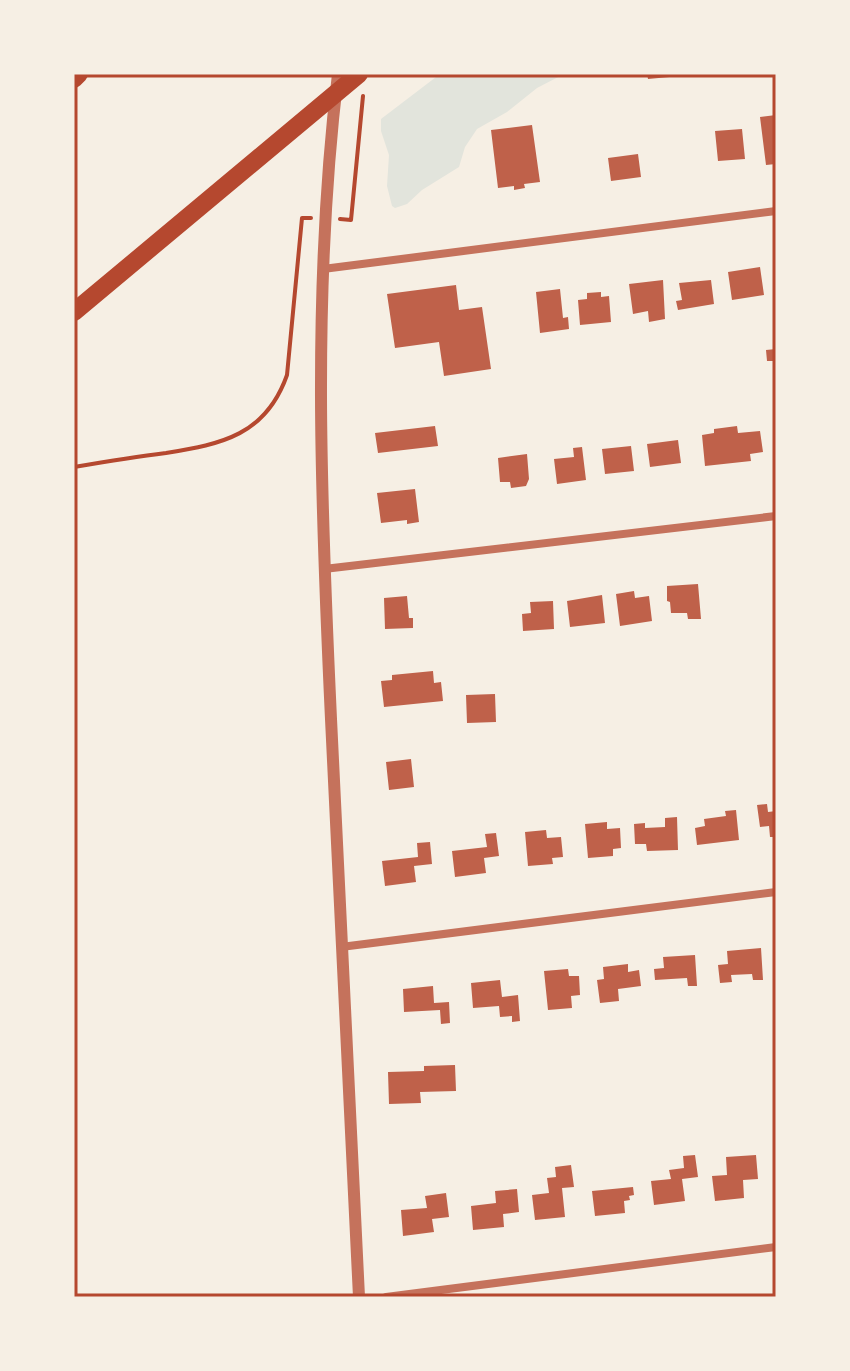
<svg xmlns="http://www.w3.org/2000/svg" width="850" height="1371" font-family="Manrope,sans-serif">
	<rect width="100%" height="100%" fill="#f6efe4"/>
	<path fill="#e2e4dc" d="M440,74H564L537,88L507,112L477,129L465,147L459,167L422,190L407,204L395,208L392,206L387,186L389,155L381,131V119Z"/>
	<path fill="#bf614a" d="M647,74H680V76L648,79Z
		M776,115V164L766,165L760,117Z
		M532,125L540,182L524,184L525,188L514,190V186L498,188L491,130Z
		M742,129L745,159L718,161L715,131Z
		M638,154L641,177L611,181L608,158Z
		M760,267L764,295L732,300L728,272Z
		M663,280L665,319L649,322L648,311L633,314L629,284Z
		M711,280L714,304L678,310L676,301L682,300L679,283Z
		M456,285L459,310L482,307L491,369L444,376L439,342L395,348L387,294Z
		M560,289L563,318L568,317L569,329L540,333L536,292Z
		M601,292V297L609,296L611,322L580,325L578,300L587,299V293Z
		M776,349V370H774L773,361H767L766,350Z
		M435,426L438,446L378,453L375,433Z
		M737,426L738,433L760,431L763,452L750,454L751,461L705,466L702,435L714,433V429Z
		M678,440L681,463L650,467L647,444Z
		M631,446L634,471L605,474L602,449Z
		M582,447L586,480L557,484L554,459L574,457L573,448Z
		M527,454L529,479L526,486L511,488L510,482H500L498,458Z
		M415,489L419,522L407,524V520L381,523L377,493Z
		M698,584L701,619H688L687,613H671L670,602L667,601V586Z
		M634,591L635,598L649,596L652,621L620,626L616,594Z
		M602,595L605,623L570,627L567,601Z
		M407,596L409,618H413V628L385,629L384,598Z
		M553,601L554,629L523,631L522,614L531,613L530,602Z
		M433,671L434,683L441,682L443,701L384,707L381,681L392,680V675Z
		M495,694L496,722L467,723L466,695Z
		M411,759L414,787L389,790L386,762Z
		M767,804L768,812L776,811V837H770L769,826L760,827L757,805Z
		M736,810L739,840L697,845L695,828L705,826L704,819L726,816L725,811Z
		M677,817L678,850L647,851L646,844H635L634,824L645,823V828L665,827V818Z
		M607,822V829L620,828L621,848L613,849V856L588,858L585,824Z
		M546,830L547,838L561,837L563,857L552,858L553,864L528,866L525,832Z
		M496,833L499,856L484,858L486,873L455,877L452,851L487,847L485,834Z
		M430,842L432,864L414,866L416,882L385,886L382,861L418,857L417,843Z
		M761,948L763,980H753L752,974L731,975L732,982L720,983L718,965L728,964L727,951Z
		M695,955L697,986H688L687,978L655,980L654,969L664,968L663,957Z
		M628,964V972L639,970L641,986L618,989L619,1001L600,1003L597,980L604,979L603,967Z
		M568,969L569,976H579L580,995L571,996L572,1008L548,1010L544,971Z
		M500,980L502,997L518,995L520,1021L512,1022V1016L500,1017L499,1006L473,1008L471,983Z
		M433,986L434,1003L449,1002L450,1023L441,1024L440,1010L404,1012L403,989Z
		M455,1065L456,1091L420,1092L421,1103L389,1104L388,1072L424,1071V1066Z
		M695,1155L698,1177L682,1179L685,1201L654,1205L651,1181L671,1179L669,1170L684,1168L683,1156Z
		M756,1155L758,1179L743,1180L744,1198L715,1201L712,1176L727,1175L726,1157Z
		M571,1165L574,1187L562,1188L565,1217L535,1220L532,1195L549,1193L547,1178L556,1177L555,1167Z
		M633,1187L634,1195L629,1196L630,1200L624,1201L625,1213L595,1216L592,1191Z
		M517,1189L519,1212L503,1214L504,1227L473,1230L471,1206L496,1203L495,1191Z
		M446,1193L449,1217L432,1219L434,1232L403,1236L401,1210L427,1208L425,1196Z"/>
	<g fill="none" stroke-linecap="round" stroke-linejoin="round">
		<path stroke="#b5482f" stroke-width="4" d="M340,219L351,220L363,96
			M74,467C104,462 135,457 166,453C222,444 266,435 287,375L302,218H311"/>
		<path stroke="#c5725c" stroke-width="8" d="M323,269L776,211
			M324,569L776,516
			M341,947L776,892
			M386,1297L776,1247"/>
		<path stroke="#c5725c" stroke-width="12" d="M338,74C312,288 321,504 331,719C340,912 350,1104 359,1297"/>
		<path stroke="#b5482f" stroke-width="18" d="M74,79L79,74
			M74,312L359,74"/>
	</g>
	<rect width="850" height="1371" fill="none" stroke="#f6efe4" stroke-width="152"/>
	<rect x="76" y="76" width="698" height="1219" fill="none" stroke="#b5482f" stroke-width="3"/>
</svg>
